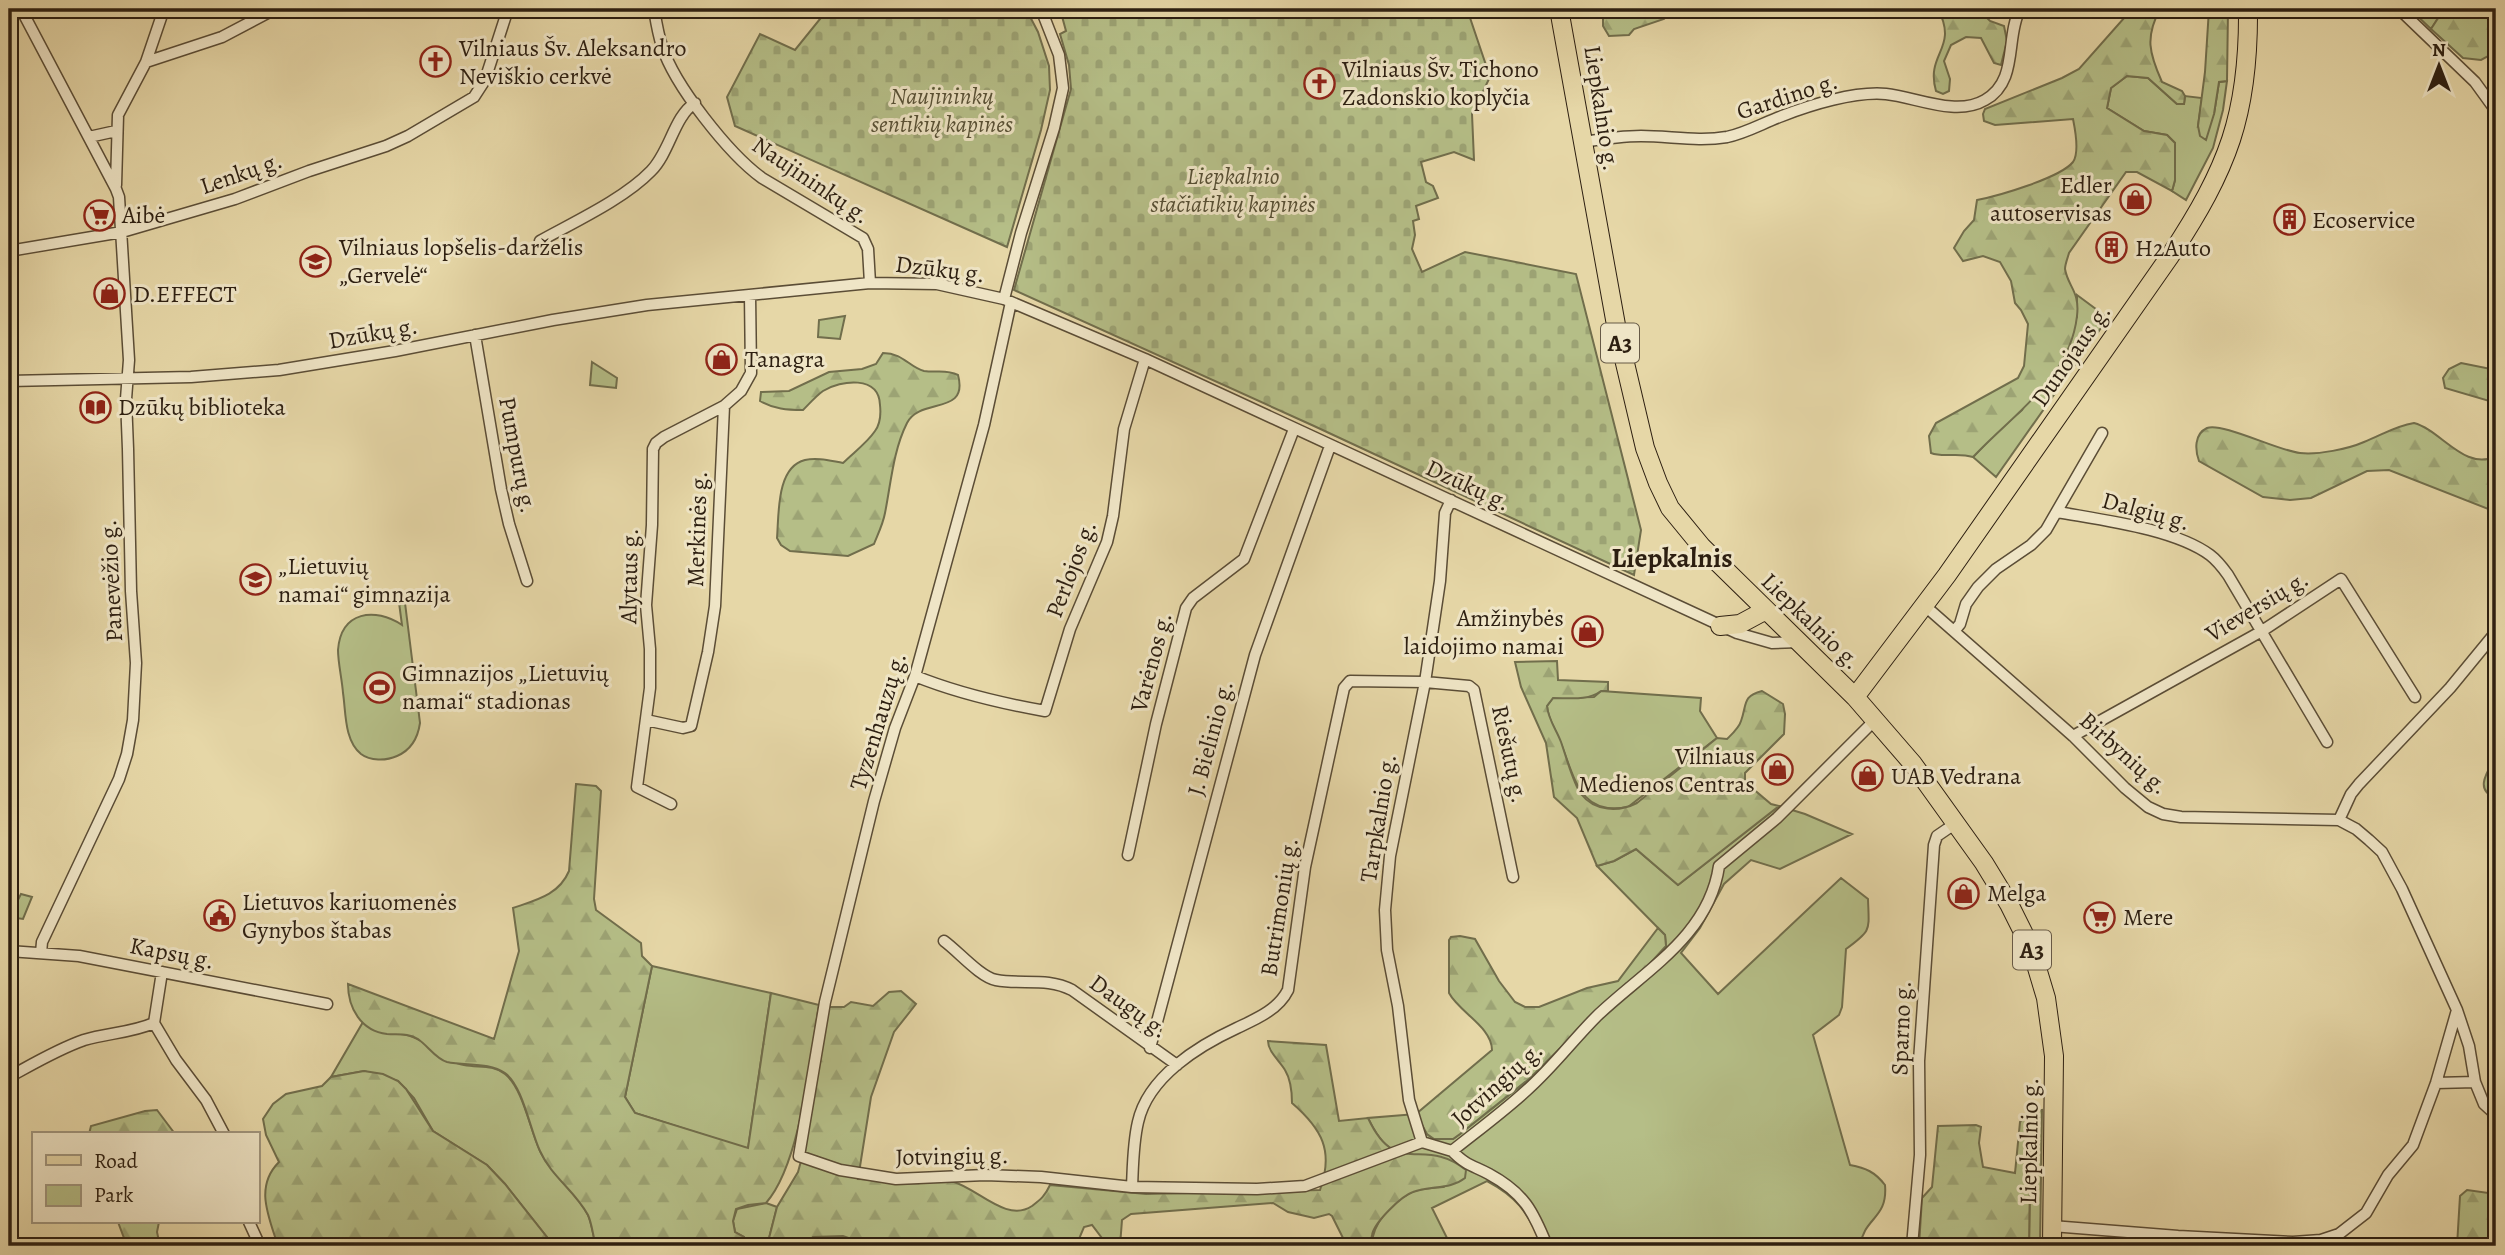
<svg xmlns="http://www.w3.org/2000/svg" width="2505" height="1255" font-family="Alegreya,serif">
	<defs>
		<pattern id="forest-firs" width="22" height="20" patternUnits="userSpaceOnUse" patternTransform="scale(1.75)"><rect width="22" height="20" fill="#b5be87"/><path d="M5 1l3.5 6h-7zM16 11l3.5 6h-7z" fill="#9ca374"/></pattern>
		<pattern id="cemetery-stones" width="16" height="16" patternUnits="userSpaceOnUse" patternTransform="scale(1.75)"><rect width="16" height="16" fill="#b5be87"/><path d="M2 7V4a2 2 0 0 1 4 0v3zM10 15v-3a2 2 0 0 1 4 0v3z" fill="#9ca374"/></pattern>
	</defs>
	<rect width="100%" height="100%" fill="#e6d7a7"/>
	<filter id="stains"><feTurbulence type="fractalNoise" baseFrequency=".00286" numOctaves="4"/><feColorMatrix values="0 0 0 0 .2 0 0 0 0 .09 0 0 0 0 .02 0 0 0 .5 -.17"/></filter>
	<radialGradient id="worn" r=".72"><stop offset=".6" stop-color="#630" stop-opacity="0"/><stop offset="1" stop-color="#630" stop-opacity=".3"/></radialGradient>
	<path fill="#b5be87" stroke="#716e4c" stroke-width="2" d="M2410,9H2444L2431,29Z
		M2127,76L2148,78L2177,104H2184L2185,96L2202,98L2198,126L2214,114L2219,82L2227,81L2223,110L2213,148L2186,200L2172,191L2175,180V143L2167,135L2144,131L2107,108L2111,88Z
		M2077,295L2108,318L1996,477L1973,457L1998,431L2022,410L2077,317Z
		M845,316L840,339L818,337L819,320Z
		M592,362L617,378L616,388L590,385Z
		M398,595H404L420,723C418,737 411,750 397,756C386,761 370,761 361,754C344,740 346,712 343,693C342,679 338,663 338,650C341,611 375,607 402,625Z
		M1601,691L1701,698L1700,711L1717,738L1628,807C1579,816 1575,778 1560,741C1555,729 1548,719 1547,706L1553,698L1594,697Z
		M1779,806L1805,814L1852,834L1780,869L1751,860L1724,884L1700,928L1681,953L1718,994L1841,878L1868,899C1869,931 1872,930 1846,949L1842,1007L1839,1015L1813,1035L1850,1165C1866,1168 1875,1172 1885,1185C1888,1219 1864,1217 1860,1246H1528L1540,1240C1526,1211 1517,1197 1487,1181L1432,1208L1451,1246H1372C1371,1225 1391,1203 1410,1193C1419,1188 1433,1188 1443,1187L1413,1155C1388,1154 1378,1139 1368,1118L1416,1114L1427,1134L1434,1139H1453L1460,1134L1529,1079L1604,1005L1633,982L1666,946L1665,935L1597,866L1614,861L1636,849L1678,885Z
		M21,894L32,897L23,919L9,917Z
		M652,966L771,993L748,1149L635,1113L625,1097Z
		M363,1022C383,1037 392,1030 413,1037C429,1043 446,1062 464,1065C479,1068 492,1064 505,1074C523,1088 530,1130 540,1151C552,1176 576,1191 588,1215C592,1224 593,1236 596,1246H554L505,1184L487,1165L433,1131L414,1098L398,1081L364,1071L331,1077Z
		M2042,1110L2040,1246H2029L2031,1112Z
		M766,1203L777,1207L767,1246H750L744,1237L735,1232L733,1221L737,1209Z"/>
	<path fill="url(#forest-firs)" stroke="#716e4c" stroke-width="2" d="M1611,9H1674L1664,19L1634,29L1629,35L1609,36L1603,26V14Z
		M1938,9H1978L1990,21L2004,26L2007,41L2001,65L1994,63L1981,38L1966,37L1951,45L1944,61L1950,79L1949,91L1943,94L1936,91C1925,53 1959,49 1938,9Z
		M2132,9H2160C2145,37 2149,53 2162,82L2182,91L2185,96L2184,104H2177L2148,78L2127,76L2111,88L2107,108L2144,131L2167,135L2175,143V180L2172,191L2137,172H2126L2069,253C2068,257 2065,264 2065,269C2068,287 2080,291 2077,316C2070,379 2013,414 1973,457C1957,452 1944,458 1931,453L1929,436L1936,423L2018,378L2024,366L2028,324L2021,310L2015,303L2011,281L2000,262L1983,256L1963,261L1954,248L1964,231L1974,220L1977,200C1998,196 2060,178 2073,162C2080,152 2075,129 2073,119L1995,125L1984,121L1983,114L1985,109L2062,78L2079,69Z
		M2209,9H2228L2227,81L2219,82L2214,114L2206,140L2200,136L2198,126L2205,72Z
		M2444,9H2496V52L2481,60L2463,58L2431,29Z
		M883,353C903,353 909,367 924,371C937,373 946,369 958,375C969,416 920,397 907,423C893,451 891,483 885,513C883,524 878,534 874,544L848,556L790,551L781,545L777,538C779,515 776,467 805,460C818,457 831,461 843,463C853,453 867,443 875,431C880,424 881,414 880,405C879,375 841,380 823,391C816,396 809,404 803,410C787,410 774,409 760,401L761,392L789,391L829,372L862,369L876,364Z
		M2461,363L2496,370V403L2445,388L2443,378L2449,369Z
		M2414,423C2441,430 2465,472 2496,456V512L2389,470L2367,471L2311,498L2290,500L2263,497L2199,461C2195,450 2194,434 2207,428C2222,422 2279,451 2300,453C2318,455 2348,449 2364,442C2382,435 2395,426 2414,423Z
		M1557,661L1558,680L1608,682V691H1601C1588,701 1570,698 1553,698L1547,706C1548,719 1556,729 1561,742C1566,756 1573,783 1581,794C1595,812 1619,812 1637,803L1717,738L1727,739C1732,734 1739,728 1741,721C1747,705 1742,696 1762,691L1783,704L1785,714L1784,734L1745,773V782L1771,804L1779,806L1678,885L1636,849L1614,861L1597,866L1577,818L1554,797L1546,743L1521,687L1515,662Z
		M2496,756V798C2473,790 2488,771 2496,756Z
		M576,784L596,786L601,791L594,899L596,910L641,943L642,956L652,966L625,1097L635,1113L748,1148L771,993L819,1005C810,1059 801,1163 766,1203L748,1205L736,1209L733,1221L735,1232L744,1237L750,1246H596C593,1236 592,1224 588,1215C575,1191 551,1176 540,1151C530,1130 523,1086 505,1073C489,1062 466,1066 447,1062C436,1059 428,1046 418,1039C408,1033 398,1035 387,1034C361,1031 348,1008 348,984L494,1039L519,951L513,908C536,900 559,895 569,871Z
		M1658,928L1665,935L1666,946L1633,982L1604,1005L1529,1079L1460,1134L1453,1139H1434L1427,1134L1416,1114L1492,1050C1492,1027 1459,1012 1449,993V940L1451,937L1460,936L1475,939L1499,981L1515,1002L1525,1007H1539L1587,988L1618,981Z
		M901,991L916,1004L894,1032L871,1097L858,1179L954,1182C978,1189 1007,1223 1032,1206C1041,1199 1045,1196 1050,1185L1146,1194L1320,1190C1334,1151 1322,1129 1292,1103C1292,1092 1291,1080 1285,1070C1280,1061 1268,1052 1268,1041L1326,1045L1339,1121L1368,1118C1397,1180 1423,1135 1466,1170L1465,1178C1450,1190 1430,1185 1413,1192C1401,1196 1374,1223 1372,1235C1371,1239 1372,1243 1372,1246H1347L1332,1216L1329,1214L1314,1218L1288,1212L1273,1203L1131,1214L1122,1220L1120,1246H1108L1092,1225L1084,1227L1076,1246H871L843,1236L813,1237L808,1246H767L777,1207L798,1172L804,1150L828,1007H844L851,1002L873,1006L889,992Z
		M364,1071L383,1074L398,1081L406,1089L433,1131L487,1165L505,1184L554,1246H278C269,1217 254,1187 279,1162L266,1135L263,1119L273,1104L286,1094L322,1086L331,1077Z
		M157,1110L175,1134H89L91,1126L145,1111Z
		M2031,1112L2029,1246H1919L1922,1198L1932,1187L1938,1126L1976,1125L1981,1127L1979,1143L1983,1167L2015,1173L2020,1122Z
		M2467,1190L2496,1194V1246H2457L2460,1196Z
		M118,1222H159L157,1232L160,1246H127Z"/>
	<path fill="url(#cemetery-stones)" stroke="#716e4c" stroke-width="2" d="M828,9H1026L1038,32L1049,66L1050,90L1041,130L1007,247L735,126L727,97L760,34L795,50Z
		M1060,9H1425L1432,18L1467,9L1490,77L1472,114L1474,160L1454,152L1421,162L1426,182L1433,186L1438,198L1416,206L1419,219L1413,221L1415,235L1412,249L1422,272L1465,252L1576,274L1641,530L1634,575L1314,426L1014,290L1071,89L1069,65L1060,34L1066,31Z"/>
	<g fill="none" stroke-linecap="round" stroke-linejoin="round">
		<defs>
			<path id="street" d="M21,9L116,189L119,197L129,360L126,399L128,449L131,591L136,663L133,720L127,754L119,779L42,942L41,953
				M654,9C656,21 658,34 662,46C674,85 729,154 762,178L863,238L868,249L870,283
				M2399,9L2475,82L2496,111
				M146,62L222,37L275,9
				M89,137L116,131
				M1583,142C1602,139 1622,136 1641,136C1670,136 1698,142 1727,137C1746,133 1763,123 1782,116C1810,105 1855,91 1886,94C1916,97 1956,117 1985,100C2019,81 2005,38 2020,9
				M116,185L118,115L146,62L164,9
				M540,241C574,222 624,199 651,171C670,152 674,116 695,103
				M9,251L122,232L235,199L309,171L386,146L408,136L474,97L485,80L508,9
				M1004,299L1021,233L1054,128L1063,88L1059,55L1041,9
				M1011,302L984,425L915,676L895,728L874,801L825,1002L799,1156L840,1170L896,1179L985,1175L1041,1177L1132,1187L1257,1189L1305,1186L1422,1142L1452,1151C1477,1131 1503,1112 1527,1090C1552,1068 1573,1040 1597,1016C1644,971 1709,936 1719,866L1777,818L1876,719
				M475,335L501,489L509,524L527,581
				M9,381L191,377L279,370L395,351L553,320L647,305L870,283L937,284L1004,299L1145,359L1737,633L1772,643L1799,642
				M2058,512C2102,520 2175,529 2210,555C2218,561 2223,568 2228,575L2327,742
				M1924,605L2073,736L2125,788L2148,807L2163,814L2181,817L2339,820L2356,829L2369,840L2382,852L2402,889L2457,1010L2469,1046L2475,1082L2484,1104L2496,1115
				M1955,630L1960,624L1966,604L1978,587L1996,569L2031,545L2046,530L2102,433
				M915,676C957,693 1000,703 1045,711L1070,629L1107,542L1113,516L1124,429L1145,359
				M646,720L683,728L691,726L708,652L715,606L724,406L741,391L751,373L750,295
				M2073,736L2262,631L2341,579L2415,697
				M671,804L637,787L650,688V649L646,605L652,525L653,449L656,443L664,437L724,406
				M2339,820L2351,794L2359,784L2450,688L2496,632
				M1128,855L1156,724L1186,608L1193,598L1244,559L1294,429
				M944,941C958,951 980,977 996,980C1022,985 1047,977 1072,990L1177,1065
				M9,951L79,956L327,1004
				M162,972L154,1023L176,1060L206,1100L224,1134
				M1150,1048L1255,655L1330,446
				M9,1077C33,1064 58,1049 84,1040C107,1033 131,1033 154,1023
				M2436,1083L2475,1082
				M1422,1142L1409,1100L1398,1006L1387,950L1385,910L1390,856L1425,682L1440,581L1445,513L1451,500
				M1452,1151C1467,1166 1472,1165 1489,1174C1524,1193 1533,1211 1547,1246
				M1132,1187C1133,1165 1133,1143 1138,1122C1148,1077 1198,1046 1237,1028C1256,1019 1278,1010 1288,990L1305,867L1344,688L1350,681L1425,682L1469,686L1474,690L1513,877
				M249,1222L260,1246
				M2052,1226L2178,1236L2293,1242L2321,1240L2339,1234L2366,1213L2388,1175L2413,1145L2436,1083L2457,1010
				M1912,1246L1920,1155L1919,1061L1934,845L1937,836L1956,823"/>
			<path id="primary" d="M1559,9L1616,325L1645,448L1658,483L1670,508L1702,547L1855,697L1913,764L1984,863L2009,904L2031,948L2046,998L2054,1056L2052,1246
				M1720,626L1740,624L1766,610
				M1855,697L1947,575L2170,256C2228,168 2249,115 2248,9"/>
		</defs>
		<use href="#street" stroke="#5b4d36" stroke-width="13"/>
		<use href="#primary" stroke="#2d1f11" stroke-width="20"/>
		<use href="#street" stroke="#efe5c6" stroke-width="10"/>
		<use href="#primary" stroke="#e6d7a7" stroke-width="18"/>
	</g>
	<defs>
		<symbol id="church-ring" viewBox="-11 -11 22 22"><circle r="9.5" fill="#efe5c6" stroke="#8f2418" stroke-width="1.5"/><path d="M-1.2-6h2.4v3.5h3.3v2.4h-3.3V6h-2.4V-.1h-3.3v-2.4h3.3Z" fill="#8f2418"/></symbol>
		<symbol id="shop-ring" viewBox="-11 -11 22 22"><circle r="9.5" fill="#efe5c6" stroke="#8f2418" stroke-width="1.5"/><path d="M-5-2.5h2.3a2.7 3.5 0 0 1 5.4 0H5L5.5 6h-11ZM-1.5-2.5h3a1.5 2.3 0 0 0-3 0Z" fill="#8f2418"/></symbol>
		<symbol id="supermarket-ring" viewBox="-11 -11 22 22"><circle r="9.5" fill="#efe5c6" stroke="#8f2418" stroke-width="1.5"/><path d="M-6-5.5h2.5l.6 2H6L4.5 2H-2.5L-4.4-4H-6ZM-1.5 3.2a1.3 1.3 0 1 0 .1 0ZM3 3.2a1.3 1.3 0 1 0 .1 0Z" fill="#8f2418"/></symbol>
		<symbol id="building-ring" viewBox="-11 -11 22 22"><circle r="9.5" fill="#efe5c6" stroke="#8f2418" stroke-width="1.5"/><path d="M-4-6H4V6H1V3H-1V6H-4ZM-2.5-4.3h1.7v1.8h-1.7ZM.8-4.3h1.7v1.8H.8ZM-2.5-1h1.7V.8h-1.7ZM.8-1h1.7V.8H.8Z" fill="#8f2418"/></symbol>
		<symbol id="school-ring" viewBox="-11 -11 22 22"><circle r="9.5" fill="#efe5c6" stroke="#8f2418" stroke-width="1.5"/><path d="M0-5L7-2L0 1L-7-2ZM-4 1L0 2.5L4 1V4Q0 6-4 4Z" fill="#8f2418"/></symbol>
		<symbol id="library-ring" viewBox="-11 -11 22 22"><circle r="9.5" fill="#efe5c6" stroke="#8f2418" stroke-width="1.5"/><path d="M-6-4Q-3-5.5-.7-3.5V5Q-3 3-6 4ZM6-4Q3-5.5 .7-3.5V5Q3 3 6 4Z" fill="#8f2418"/></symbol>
		<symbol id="stadium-ring" viewBox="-11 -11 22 22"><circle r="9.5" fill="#efe5c6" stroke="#8f2418" stroke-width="1.5"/><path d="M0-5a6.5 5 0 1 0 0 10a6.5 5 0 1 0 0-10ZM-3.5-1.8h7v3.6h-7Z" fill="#8f2418"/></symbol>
		<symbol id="civic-ring" viewBox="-11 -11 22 22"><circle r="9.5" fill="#efe5c6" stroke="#8f2418" stroke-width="1.5"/><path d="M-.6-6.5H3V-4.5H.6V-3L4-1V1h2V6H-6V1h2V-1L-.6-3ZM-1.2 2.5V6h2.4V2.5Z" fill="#8f2418"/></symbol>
	</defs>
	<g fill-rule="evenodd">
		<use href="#church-ring" x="418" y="44" width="35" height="35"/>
		<use href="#church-ring" x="1302" y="66" width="35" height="35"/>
		<use href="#shop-ring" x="2118" y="182" width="35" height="35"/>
		<use href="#supermarket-ring" x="82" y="198" width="35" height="35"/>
		<use href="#building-ring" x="2272" y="202" width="35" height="35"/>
		<use href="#building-ring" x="2094" y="230" width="35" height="35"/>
		<use href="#school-ring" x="298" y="244" width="35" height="35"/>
		<use href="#shop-ring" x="92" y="276" width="35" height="35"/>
		<use href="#shop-ring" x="704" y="342" width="35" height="35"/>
		<use href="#library-ring" x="78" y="390" width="35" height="35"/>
		<use href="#school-ring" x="238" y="562" width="35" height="35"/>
		<use href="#shop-ring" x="1570" y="614" width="35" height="35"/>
		<use href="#stadium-ring" x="362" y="670" width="35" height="35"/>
		<use href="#shop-ring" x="1760" y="752" width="35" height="35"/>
		<use href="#shop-ring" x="1850" y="758" width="35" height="35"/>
		<use href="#shop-ring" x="1946" y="876" width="35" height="35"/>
		<use href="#civic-ring" x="202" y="898" width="35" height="35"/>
		<use href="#supermarket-ring" x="2082" y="900" width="35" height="35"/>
	</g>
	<g text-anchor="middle" stroke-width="6" stroke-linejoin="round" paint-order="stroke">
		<g fill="#efe5c6" stroke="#675a47" stroke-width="2">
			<rect x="1601" y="323.5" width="38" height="39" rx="5"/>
			<rect x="2013" y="930.5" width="38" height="39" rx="5"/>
		</g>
		<g font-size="23" font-weight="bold" fill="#2d1f11">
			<text x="1620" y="351">A3</text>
			<text x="2032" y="958">A3</text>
		</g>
		<g font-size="24" fill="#2d1f11" stroke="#efe5c6" text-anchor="start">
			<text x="459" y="56">Vilniaus Šv. Aleksandro<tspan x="459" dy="28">Neviškio cerkvė</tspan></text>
			<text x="1342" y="77">Vilniaus Šv. Tichono<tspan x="1342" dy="28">Zadonskio koplyčia</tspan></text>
			<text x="2112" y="193" text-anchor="end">Edler<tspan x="2112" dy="28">autoservisas</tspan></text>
			<text x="122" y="223">Aibė</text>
			<text x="2312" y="228">Ecoservice</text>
			<text x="339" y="255">Vilniaus lopšelis-darželis<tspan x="339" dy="28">„Gervelė“</tspan></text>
			<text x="2135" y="256">H2Auto</text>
			<text x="133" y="302">D.EFFECT</text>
			<text x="745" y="367">Tanagra</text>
			<text x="118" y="415">Dzūkų biblioteka</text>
			<text x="278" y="574">„Lietuvių<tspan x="278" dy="28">namai“ gimnazija</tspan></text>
			<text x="1564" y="626" text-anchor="end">Amžinybės<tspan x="1564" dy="28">laidojimo namai</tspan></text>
			<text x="402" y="681">Gimnazijos „Lietuvių<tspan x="402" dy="28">namai“ stadionas</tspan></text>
			<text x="1755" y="764" text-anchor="end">Vilniaus<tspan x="1755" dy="28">Medienos Centras</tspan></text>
			<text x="1891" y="784">UAB Vedrana</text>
			<text x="1987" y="901">Melga</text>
			<text x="242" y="910">Lietuvos kariuomenės<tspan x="242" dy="28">Gynybos štabas</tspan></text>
			<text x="2123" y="925">Mere</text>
		</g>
		<g font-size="24" font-style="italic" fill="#564f34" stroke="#efe5c6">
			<text x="942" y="104">Naujininkų<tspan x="942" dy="28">sentikių kapinės</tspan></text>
			<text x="1233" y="184">Liepkalnio<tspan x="1233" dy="28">stačiatikių kapinės</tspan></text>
		</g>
		<g font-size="24" fill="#2d1f11" stroke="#efe5c6">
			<text transform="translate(1787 96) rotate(-18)" y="8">Gardino g.</text>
			<text transform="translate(1602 108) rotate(81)" y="8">Liepkalnio g.</text>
			<text transform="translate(241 173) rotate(-19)" y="8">Lenkų g.</text>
			<text transform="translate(811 180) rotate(34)" y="8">Naujininkų g.</text>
			<text transform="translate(940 269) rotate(7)" y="8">Dzūkų g.</text>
			<text transform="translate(373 333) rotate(-10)" y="8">Dzūkų g.</text>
			<text transform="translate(2071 355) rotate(-55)" y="8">Dunojaus g.</text>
			<text transform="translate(518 455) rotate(79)" y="8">Pumpurų g.</text>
			<text transform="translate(1468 485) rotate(25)" y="8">Dzūkų g.</text>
			<text transform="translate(2146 511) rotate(15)" y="8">Dalgių g.</text>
			<text transform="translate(697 529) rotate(-88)" y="8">Merkinės g.</text>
			<text transform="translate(1071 569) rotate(-69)" y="8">Perlojos g.</text>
			<text transform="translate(629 576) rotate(-89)" y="8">Alytaus g.</text>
			<text transform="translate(111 581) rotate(-93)" y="8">Panevėžio g.</text>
			<text transform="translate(2257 606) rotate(-31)" y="8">Vieversių g.</text>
			<text transform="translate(1811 621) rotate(44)" y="8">Liepkalnio g.</text>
			<text transform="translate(1151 662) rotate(-75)" y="8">Varėnos g.</text>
			<text transform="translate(878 721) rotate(-73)" y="8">Tyzenhauzų g.</text>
			<text transform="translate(1210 738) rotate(-75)" y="8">J. Bielinio g.</text>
			<text transform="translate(2124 753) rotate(42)" y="8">Birbynių g.</text>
			<text transform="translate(1510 754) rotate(78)" y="8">Riešutų g.</text>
			<text transform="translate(1378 818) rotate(-81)" y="8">Tarpkalnio g.</text>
			<text transform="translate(1279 907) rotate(-81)" y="8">Butrimonių g.</text>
			<text transform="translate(172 953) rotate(11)" y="8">Kapsų g.</text>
			<text transform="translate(1129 1006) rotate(36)" y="8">Daugų g.</text>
			<text transform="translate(1901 1028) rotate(-88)" y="8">Sparno g.</text>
			<text transform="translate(1497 1084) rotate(-42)" y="8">Jotvingių g.</text>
			<text transform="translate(2029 1141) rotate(-89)" y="8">Liepkalnio g.</text>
			<text transform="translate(952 1156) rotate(-1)" y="8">Jotvingių g.</text>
		</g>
		<g font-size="28" font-weight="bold" fill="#2d1f11" stroke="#efe5c6">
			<text x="1672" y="567">Liepkalnis</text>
		</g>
	</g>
	<rect width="2505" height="1255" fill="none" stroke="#e6d7a7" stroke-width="35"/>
	<rect x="10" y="10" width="2484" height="1234" fill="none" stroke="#2d1f11" stroke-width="3.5"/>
	<rect x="18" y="18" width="2470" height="1220" fill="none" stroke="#2d1f11" stroke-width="2"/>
	<rect x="32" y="1132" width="228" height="91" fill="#efe5c6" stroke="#a1967e" stroke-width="2"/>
	<rect x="46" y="1155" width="35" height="10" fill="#e6d7a7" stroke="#a1967e" stroke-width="2"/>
	<text x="94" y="1168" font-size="21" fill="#2d1f11">Road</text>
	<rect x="46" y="1185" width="35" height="21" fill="#b5be87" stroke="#a1967e" stroke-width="2"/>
	<text x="94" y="1202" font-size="21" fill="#2d1f11">Park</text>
	<g transform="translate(2439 66)" stroke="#efe5c6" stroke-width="5" paint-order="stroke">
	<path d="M0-5L12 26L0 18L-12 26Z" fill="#2d1f11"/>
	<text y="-10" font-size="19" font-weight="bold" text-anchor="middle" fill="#2d1f11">N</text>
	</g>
	<rect width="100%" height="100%" filter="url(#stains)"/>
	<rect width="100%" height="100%" fill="url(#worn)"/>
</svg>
